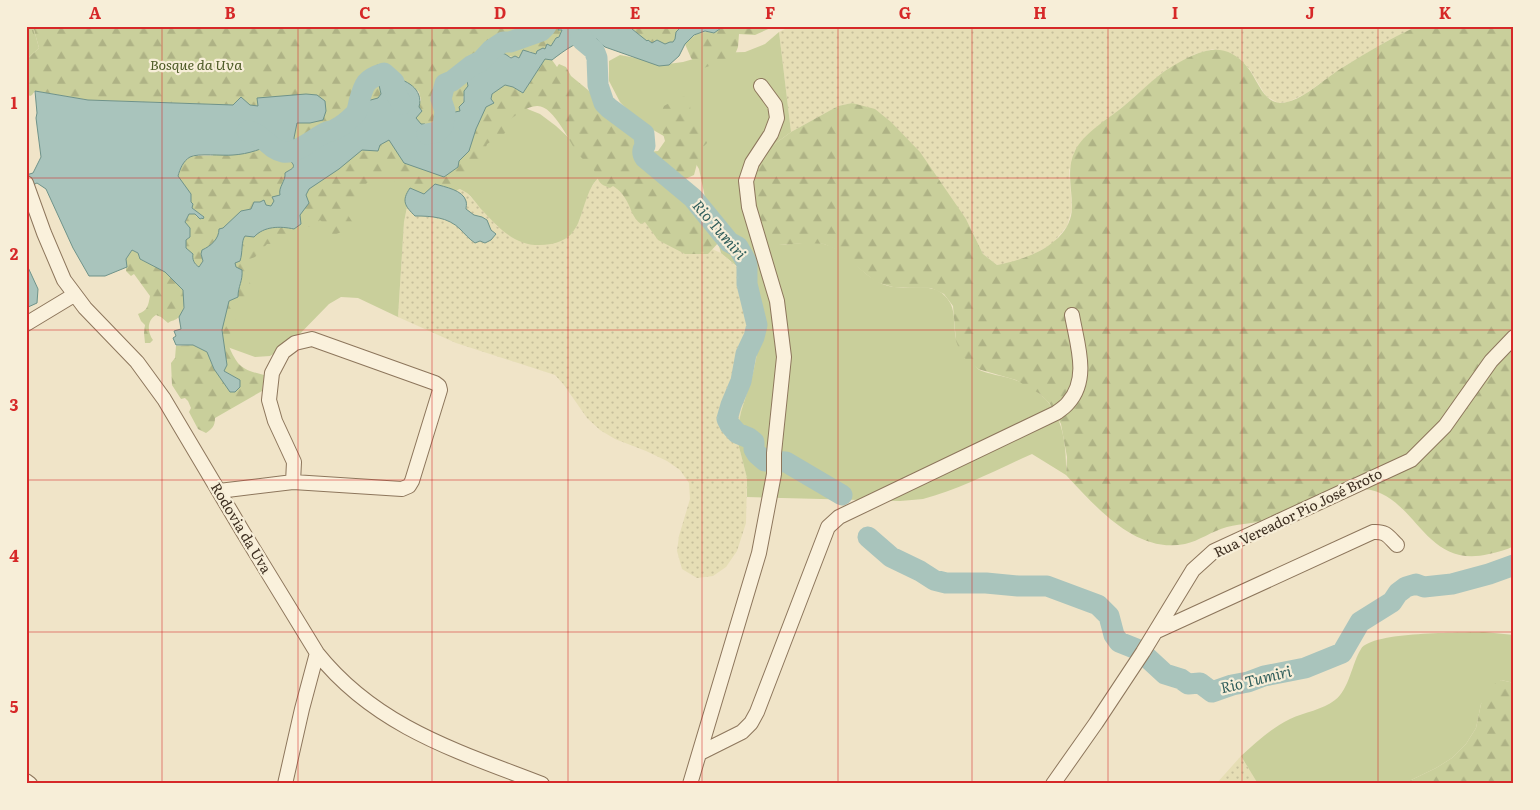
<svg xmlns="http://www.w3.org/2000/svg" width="1540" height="810" font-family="Literata,serif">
	<defs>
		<pattern id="farmland-dots" width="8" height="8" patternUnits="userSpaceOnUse" patternTransform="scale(1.25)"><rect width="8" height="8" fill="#e6deb5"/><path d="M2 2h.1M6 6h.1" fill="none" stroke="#c6bf9b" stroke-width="1.8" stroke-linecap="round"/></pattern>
		<pattern id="forest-firs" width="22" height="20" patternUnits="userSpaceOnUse" patternTransform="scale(1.25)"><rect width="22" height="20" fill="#c9cf9b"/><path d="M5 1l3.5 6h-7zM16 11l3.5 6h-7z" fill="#aeb285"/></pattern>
		<pattern id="park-tufts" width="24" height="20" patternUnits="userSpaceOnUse" patternTransform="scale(1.25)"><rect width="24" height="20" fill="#c9cf9b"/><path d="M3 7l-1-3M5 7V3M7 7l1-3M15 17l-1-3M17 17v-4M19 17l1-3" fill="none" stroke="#aeb285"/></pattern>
	</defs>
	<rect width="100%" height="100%" fill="#f0e4c8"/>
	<path fill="url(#farmland-dots)" d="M791,26H1418L1387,41L1343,67L1305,94L1288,102L1278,103L1266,96L1249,68L1213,49L1195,54L1163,72L1125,105L1085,137L1069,170L1072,209L1067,226L1052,244L1034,254L1015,262L997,265L983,254L966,219L852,103L838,106L791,132L779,32Z
		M599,176L705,246L721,253L740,270L752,290L757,354L753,373L741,412L737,431L738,443L747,478L746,523L737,551L726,567L713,576L697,578L682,569L677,551L679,536L690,499L689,483L680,470L667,461L646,451L615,439L600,430L587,418L564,385L555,375L456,343L398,317L404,222L408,202L447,182L467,193L498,227L579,222L587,194Z
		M1241,756L1258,784H1216Z"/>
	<path fill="#c9cf9b" d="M779,32L791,132L772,146L779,245C793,244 810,241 824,244C851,251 864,283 894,287C910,289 934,283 945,296C957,308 953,323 956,339C957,344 974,366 978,369C985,374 1006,376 1015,380C1059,396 1067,432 1066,475L1032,454C998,469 959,490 923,499C916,500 908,500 900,501L747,497V478L738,443L737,431L741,412L753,373L757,354L752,290L740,269L721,253L706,202L699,169L693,159L683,147L648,127L633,116L620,102L609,81V61L620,55L668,64L683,62L714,53L745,52L765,44Z
		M211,88L525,108L540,114L556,126L606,172C588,182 586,204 579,221C573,235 566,241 551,244C517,250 501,230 480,208C476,203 472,197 467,193C461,189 453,186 447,182L408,202L404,222L398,317L358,298L341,297L329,304L290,344L270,356L255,357L219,344Z
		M1484,632L1514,635V683L1501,680L1481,704L1476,728L1466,744L1452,758L1436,768L1403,784H1258L1241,756C1256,743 1271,728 1290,719C1305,712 1322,710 1335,700C1349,690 1352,663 1361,649C1372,631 1462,633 1484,632Z"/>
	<path fill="url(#forest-firs)" d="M33,26H560L559,30H562L561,35L556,38L551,46L536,54L529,51C520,57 515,60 505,54L486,60L477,64L480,69L463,97L464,102L460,111C457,112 454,112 451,113C441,116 439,127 426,127L417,121L416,118L421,100L419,92L411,85L385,83L379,85L381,94L378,98L355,104L353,118L354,122L353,125L346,130L327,136L293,156V167L292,170L286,171C285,179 278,187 280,195L273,199L274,204L268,206L260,202L257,203L251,209L241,211L223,228L215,241L201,254L203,261L199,267C194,264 192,259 192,254L186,248L185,223L189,213L195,214L197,217H203L192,208L191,202L178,176L180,170L184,162L191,156L235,155L257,152L277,142L285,148L294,138L297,123H310L257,98L258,106L250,105L241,97L233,105L88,100L35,91L32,95L30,96L26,93V60L39,48Z
		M633,26H682C675,33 678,35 675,40C670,46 654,45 648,42C642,39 637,32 632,29Z
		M724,26H775L755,35L739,34L738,47L734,57L701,69L691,58L685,44C695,34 700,30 714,33Z
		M1418,26H1514V546C1506,550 1498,552 1489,554C1423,570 1417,495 1365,489C1344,487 1312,503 1293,511C1287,513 1281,517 1275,518C1259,523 1243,523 1227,527C1212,531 1199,541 1185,544C1136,554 1096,507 1066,475L1067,457L1061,424L1050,404L1040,394L1016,380L978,369L962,356L956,341L953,306L944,294L931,288L893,287L876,282L835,249L824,244L807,243L779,245L766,238L760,231L747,203L754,163L772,146L791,132L838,106L852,103L875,109L891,122L920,152L966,219L983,254L997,265C1026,260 1072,243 1072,207C1072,188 1066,169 1075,151C1083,133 1110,118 1125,105C1137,95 1149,83 1162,73C1167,69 1173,66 1178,63C1204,48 1227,41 1248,68C1257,79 1263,102 1280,103C1301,103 1327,76 1345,66C1369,51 1393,37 1418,26Z
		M545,58L552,60L557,67L559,64L566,67L571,76L588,90L594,97L602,100L606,110L626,125C632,127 631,130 633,134L640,133L646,146L644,149L648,152L658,151L665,141L662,130L657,122L664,106L678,98L686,96C691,105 692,109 687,118L698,122L707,143L701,149L694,175L685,179H677L676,186L718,229L720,241L708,254H685L658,240L645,222L641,224C632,218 631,207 625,198C622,193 618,189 613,186L610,188C595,183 600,178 593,169C589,164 583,160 579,155C570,144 554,105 537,106C527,106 515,116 507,122L510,129L507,132L495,139L487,144L481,163L474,172L469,175L464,186L456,191L446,187L431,186L428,192L424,194H420L417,191L395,182L393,172C378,171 368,182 357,192L356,198L353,202L344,205V209L353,223L349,229L334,235L328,232L326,226L320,220L313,227H307L288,243L267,244L255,257L247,260L251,290L242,303L227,342C237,365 239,369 264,375L262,391L215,418C215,426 212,429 206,433L198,429L189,412L191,408L188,401L185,398L181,399L172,385L171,363L175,358L176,346L193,345L207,352L214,369L235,392L240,387V380L224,371L222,330L229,301L238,289L241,283L235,263L243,249L242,240L245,236L277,227H286L309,203L306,195L309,189L339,169L362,150L378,151L380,145L389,140L404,163L458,161L469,151L476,129L486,107L493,103L491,99L492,94L504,85L513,87L523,93Z
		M132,250L138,253L140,259L165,271L183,290C184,299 186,310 179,317C175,321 172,320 168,323L161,317L156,315C147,320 147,332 153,340L150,343H145L144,333L145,325L141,321L138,314C148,310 148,306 150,296L134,274L131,276L126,271V259Z
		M1501,680L1514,683V784H1403L1436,768L1452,758L1466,744L1476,728L1481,704L1488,688Z"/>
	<path fill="url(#park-tufts)" d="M26,26H33L39,48L26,60Z"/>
	<path fill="#a9c4bc" stroke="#6f938a" d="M560,26H575L576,28L582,26H633L632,29L647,41L648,40L652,43L657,40L665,44L670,42H673L675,39L676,32L682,26H724L714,33L705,31L694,35L685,44L679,56L669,65L659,66L605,47L597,39C579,39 565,50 552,60L545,59L523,93L513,87L505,85L492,94L491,99L494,103L486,107L476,129L469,151L459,161L458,167L444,177L404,163L389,140L380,145L378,151L362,150L339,169L309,189L306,195L309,203L300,215L301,224L294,229C280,226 264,226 254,237L245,236C241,241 243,252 240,261L235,263L236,267L242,270C243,281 238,286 238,297L229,301L222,330L227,365L224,371L240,380V387L235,392H230L214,369L207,352L193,345H176L173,338L176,336L174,331L181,329L179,317L184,308L183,290L165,272L140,259L138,253L132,250L126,259L127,267L105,276H89L73,248L46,189L37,183L26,188V175L33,173L41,157L36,118L37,113L35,91L88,100L233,105L241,97L250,105L258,106L257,98L306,94L317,95L325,101L326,111L323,120L310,123H297L294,138L295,145L289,149L277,142C262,149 249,154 233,155C223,156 197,153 190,157C183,161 180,169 178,176L191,194V202L193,204L192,208L204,217L203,219L202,218L200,219L195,214H189L185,222L190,228V237L186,240V248L193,254C192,259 194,264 199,267L203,261L201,254L202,250C211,246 219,239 219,229L223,228L241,211L251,209L254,202H260L264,200L266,205L271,206L274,201L272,197L280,195C278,187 286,181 285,173C290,169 299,168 289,160L293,156L292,153L298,150L301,151L327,136L346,130L348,127H351L354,122C352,113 355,102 361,96L367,101L378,98L381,94L379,85L381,82H385L390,77C406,79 424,89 419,107L422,111L416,118L421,124H425L426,127L436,126L441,118L446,116L450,113L460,111L459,107L464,102V91L468,86L467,81L470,74H476L480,69L477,64L480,59L486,60L492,58L490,55L493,51L505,54L511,58L515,56L519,58L523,50L536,54L537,51L543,48L545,49L547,44L551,46L556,38L559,37L562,30H558Z
		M435,184C445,187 463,190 466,201C467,204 466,207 466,209L474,215L482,217L487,220L491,230L496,234L491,240L485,243L480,241L475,243C469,239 465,234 460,229C448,217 431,216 415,216C405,206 401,201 410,188L424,194Z
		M26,263L38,289L37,303L26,308Z"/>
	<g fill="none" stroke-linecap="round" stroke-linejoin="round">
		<path stroke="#a9c4bc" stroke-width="21" d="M579,26L582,40L594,50L597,58L598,85L604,103L609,108L644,134L645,146C642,150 642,154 645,158L693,198L729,242L738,247L747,263V284L757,325L754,337L746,354L741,381L731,405L727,419L730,425L737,433L749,438L754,442V449L757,454L765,461L786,462L842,495
			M247,131C263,133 269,150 283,152C296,155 315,137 327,132C329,131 332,131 334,130C340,127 348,121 353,116C357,113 358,107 359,102C364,84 365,79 384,73L394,82L396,94L402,104
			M427,134L437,132L443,126L445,111L441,99L445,84L452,81L471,66L481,61L491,50L503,42H510L541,31L546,26
			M868,537L891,557L920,571L934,580L946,583H986L1018,586H1047L1098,605L1109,616L1114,635L1119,642L1139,650L1165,674L1181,679L1188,684L1200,683L1212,692L1232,685L1248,682L1264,676L1305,668L1342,653L1360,622L1392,602L1398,593L1406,587L1416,584L1424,587L1452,584L1489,574L1514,565"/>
		<defs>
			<path id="minor" d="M26,183L44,233L64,280L85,308L137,362L164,399L243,532L317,653C376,727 457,751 542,784
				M26,324L74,295
				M219,491L293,482L294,462L275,421L269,400L272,373L283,352L295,343L312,339L435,383L439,386L440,390L412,481L409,486L402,489L293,482
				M1155,632L1373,532C1386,531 1388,536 1397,545
				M700,753L742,732L751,723L757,712L828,527L839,517L1056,413C1060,410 1065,407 1068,403C1090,379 1077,344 1072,315
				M26,781L30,784
				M285,784L302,709L317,653
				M690,784L759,553L774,474V453L784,357L777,301L749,207L746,181L752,163L771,134L777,118L775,105L761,86
				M1053,784L1096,723L1143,652L1193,570L1214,551L1411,460L1445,426L1491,361L1514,337"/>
		</defs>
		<use href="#minor" stroke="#8d765c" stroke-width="16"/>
		<use href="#minor" stroke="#faf1dc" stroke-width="14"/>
	</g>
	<path fill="none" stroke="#d62828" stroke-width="1" stroke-opacity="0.55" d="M162,26V784M298,26V784M432,26V784M568,26V784M702,26V784M838,26V784M972,26V784M1108,26V784M1242,26V784M1378,26V784M26,178H1514M26,330H1514M26,480H1514M26,632H1514"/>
	<g text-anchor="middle" stroke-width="4.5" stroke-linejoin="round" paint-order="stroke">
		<g font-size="14" font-style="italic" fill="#4d5a26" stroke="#f7eed8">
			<text x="196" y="70">Bosque da Uva</text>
		</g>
		<g font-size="14" fill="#3d2e20" stroke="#f7eed8">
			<text transform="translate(1298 513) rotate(-26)" y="5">Rua Vereador Pio José Broto</text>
			<text transform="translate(241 528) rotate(59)" y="5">Rodovia da Uva</text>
		</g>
		<g font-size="15" font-style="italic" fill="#2f5d5a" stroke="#f7eed8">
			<text transform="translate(719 230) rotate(49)" y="5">Rio Tumiri</text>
			<text transform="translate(1256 680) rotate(-14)" y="5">Rio Tumiri</text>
		</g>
	</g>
	<rect width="1540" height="810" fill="none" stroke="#f7eed8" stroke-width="55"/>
	<rect x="28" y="28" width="1484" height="754" fill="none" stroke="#d62828" stroke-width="2"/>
	<g font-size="16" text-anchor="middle" font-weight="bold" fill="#d62828">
		<text x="95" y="19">A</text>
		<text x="230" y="19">B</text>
		<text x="365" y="19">C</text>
		<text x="500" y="19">D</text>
		<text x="635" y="19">E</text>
		<text x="770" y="19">F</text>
		<text x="905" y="19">G</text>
		<text x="1040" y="19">H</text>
		<text x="1175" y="19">I</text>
		<text x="1310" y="19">J</text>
		<text x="1445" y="19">K</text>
		<text x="14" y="109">1</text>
		<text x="14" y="260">2</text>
		<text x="14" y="411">3</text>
		<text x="14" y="562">4</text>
		<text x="14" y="713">5</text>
	</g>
</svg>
